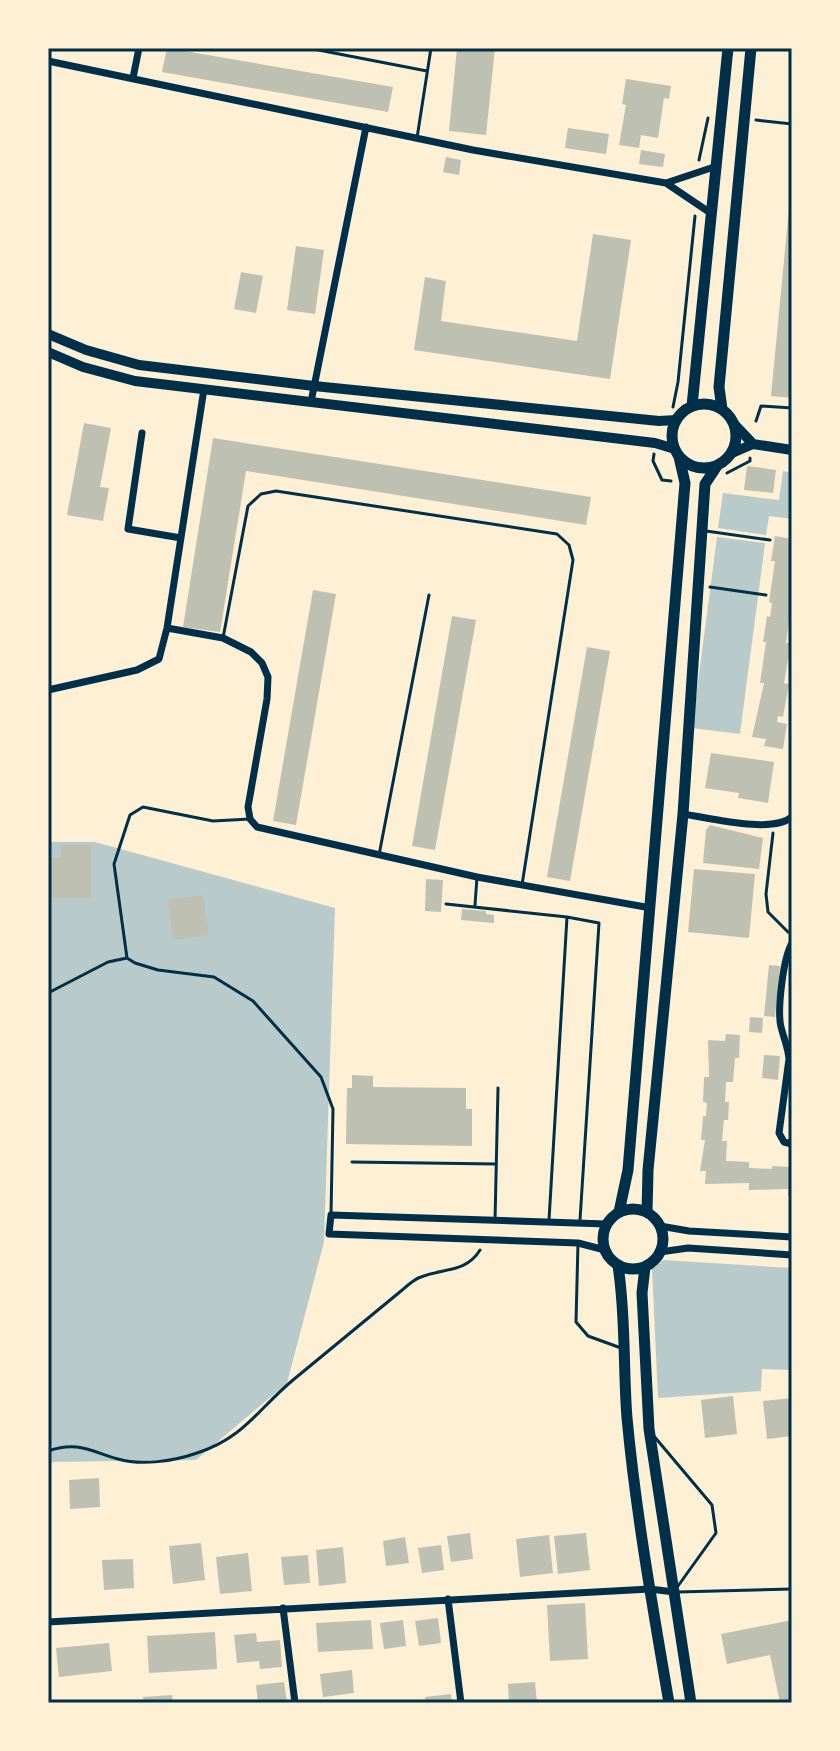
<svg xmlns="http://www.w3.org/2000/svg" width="840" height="1751" font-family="'DM Sans',sans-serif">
	<rect width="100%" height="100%" fill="#fdf0d5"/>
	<path fill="#b9caca" d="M783,471L792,473V519L769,516L766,535L718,528L723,493L779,500Z
		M717,537L765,543L740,734L692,728Z
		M48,842H95L335,908L324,1242L287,1383L196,1460L48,1462Z
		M663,1260L792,1268V1370L762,1369L761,1391L658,1398L652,1269Z"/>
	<path fill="#bec0b2" d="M167,48L393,87L388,112L162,72Z
		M457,48H495L486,135L449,131Z
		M626,79L671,86L669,99L664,98L658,138L641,135L639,148L619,145L626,105L622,104Z
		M568,128L609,134L606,154L565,148Z
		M641,150L665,154L663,167L639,164Z
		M446,157L461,160L459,175L443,172Z
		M790,198H792V398L771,396Z
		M593,234L631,240L610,379L414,350L425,277L446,281L441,321L577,341Z
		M296,246L324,250L315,314L287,310Z
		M241,272L263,276L256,313L234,309Z
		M84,423L111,428L100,487L109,488L103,521L67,515Z
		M213,438L591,497L586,525L246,471L220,632L183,627Z
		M747,466L776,470L773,493L744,490Z
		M775,536L792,539V621H789L786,643H791L784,683L789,684L783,717L778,716L777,722L787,724L783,749L764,746L766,739L752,737L764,683H760L766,642H763L767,616L770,617L772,603L769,602L775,561H771Z
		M313,590L336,594L296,825L273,821Z
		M452,616L476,620L435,850L412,846Z
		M587,647L610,651L570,881L547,877Z
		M711,753L774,762L768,803L738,798L739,793L705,788Z
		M710,825L763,838L759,869L703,863L706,830Z
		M61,845H91V898H48V858H61Z
		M694,869L755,874L749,938L688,932Z
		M426,879L443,880L441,912L425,911Z
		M203,895L209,935L173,940L168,899Z
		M462,909L486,911V914L494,915V923L461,920Z
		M769,965L780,966L775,1017L764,1016Z
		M750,1017L763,1018L762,1033L749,1032Z
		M726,1034L740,1035L739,1058H735L733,1082H726L725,1102H729L728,1120H724L722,1141H727L726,1161L749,1162V1168L772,1169V1166L790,1167L792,1196H788V1189L749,1190V1183L705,1184L706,1171H700L705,1140H701L703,1116H706L707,1103L703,1102L704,1077H709L708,1040L725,1041Z
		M764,1055L780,1056L778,1080L762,1078Z
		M352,1075L373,1076V1087L466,1088V1109H472V1146L346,1144L347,1088H352Z
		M733,1396L737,1434L705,1438L701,1400Z
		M792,1398V1436L767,1439L763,1401Z
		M99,1478L100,1507L70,1509L69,1480Z
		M470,1533L473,1559L451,1562L447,1536Z
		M586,1533L590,1570L558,1574L554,1536Z
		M549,1535L553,1573L520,1577L516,1539Z
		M405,1537L409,1563L386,1566L383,1541Z
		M201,1543L205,1580L173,1584L169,1546Z
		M441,1545L444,1570L422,1573L418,1548Z
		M343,1547L346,1583L319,1586L316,1550Z
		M248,1553L252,1591L220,1594L216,1557Z
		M308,1555L310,1583L284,1585L281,1557Z
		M133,1559L134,1588L104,1590L102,1560Z
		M585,1603L588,1659L550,1661L547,1605Z
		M438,1618L441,1643L419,1646L415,1621Z
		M371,1620L373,1649L318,1652L316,1623Z
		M403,1620L406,1646L384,1649L380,1623Z
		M792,1620V1703H780L770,1655L727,1664L721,1634Z
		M215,1632L217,1669L149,1673L147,1636Z
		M256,1633L257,1642L280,1640L282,1667L260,1669L259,1661L237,1663L234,1635Z
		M109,1643L112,1671L59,1677L56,1648Z
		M352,1670L354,1693L323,1697L320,1674Z
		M284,1682L287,1703H258L256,1685Z
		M535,1682L537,1703H509L508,1684Z
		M451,1694L452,1703H426L425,1697Z
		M172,1695L173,1703H144L143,1697Z"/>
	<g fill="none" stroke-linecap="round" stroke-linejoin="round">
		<path stroke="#003049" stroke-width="3" d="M756,120L792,124
			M699,160L708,118
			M673,407L678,382L695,216
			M756,421L761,406L792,408
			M654,454L653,461L662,480L671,481
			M727,473L750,461V458
			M710,587L766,595
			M773,833L766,894L768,912L788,932
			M48,1451C78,1441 90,1451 118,1459C142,1466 174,1461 197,1453C244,1438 258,1409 293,1380C329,1350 365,1321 401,1291C407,1286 414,1279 421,1277C443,1268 466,1273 480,1250"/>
		<path stroke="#003049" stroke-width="3" d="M308,48L427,71
			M417,138L431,48
			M706,531L770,540
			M223,638L248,506L261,494L276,491L557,534L569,545L573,560L522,885
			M379,855L429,595
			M446,904L567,917L599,923L580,1220
			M475,905L477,877
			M127,958L135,963L158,970L214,977L253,1001L321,1077L333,1109L331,1215
			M48,993L108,962L127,958L114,864L130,815L143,807L213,821L250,819
			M352,1162L496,1164
			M549,1220L567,917
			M495,1221L498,1088
			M578,1243L576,1322L588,1336L621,1348
			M653,1435L712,1505L716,1533L678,1586
			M678,1592L792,1589"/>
		<path stroke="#003049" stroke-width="7" d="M48,61L473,150L666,183L712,214
			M133,78L139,48
			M666,183L717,166
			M311,402L366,127
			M142,433L128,529L181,538
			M167,628L223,638L251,652L262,663L268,677L267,699L248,807L250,819L257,827L477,877L651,908
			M48,690L137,670L159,659L167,628L204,389
			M683,814C710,818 772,834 792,817
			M792,943C783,958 777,1011 781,1027C784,1039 788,1047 789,1059L779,1133L784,1142L792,1144
			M660,1226L689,1231L792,1237
			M605,1250L578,1243L329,1234L331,1215L606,1224
			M660,1252L688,1248L792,1255
			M448,1599L461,1703
			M283,1608L295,1703
			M48,1622L650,1589L674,1592"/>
		<path stroke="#003049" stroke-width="10" d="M48,334L86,350L139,365L314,386L659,421L676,420
			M48,352L83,367L135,381L655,443L675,449
			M735,425L753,444
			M732,453L753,444L792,450"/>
		<path stroke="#003049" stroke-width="11" d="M672 436a32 32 0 1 1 64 0a32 32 0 1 1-64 0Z
			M692,406L728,48
			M722,409L719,387L751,48
			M603 1239a30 30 0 1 1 60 0a30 30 0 1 1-60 0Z
			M619,1212L628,1170L685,483L679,457
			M647,1212L648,1170L683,814L705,484L717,466
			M618,1266C626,1316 623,1368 627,1418C636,1514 653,1609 669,1703
			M645,1267L642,1293L649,1429L691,1703"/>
	</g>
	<rect width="840" height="1751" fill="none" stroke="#fdf0d5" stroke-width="100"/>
	<rect x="50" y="50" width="740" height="1651" fill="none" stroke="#003049" stroke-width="3"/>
</svg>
